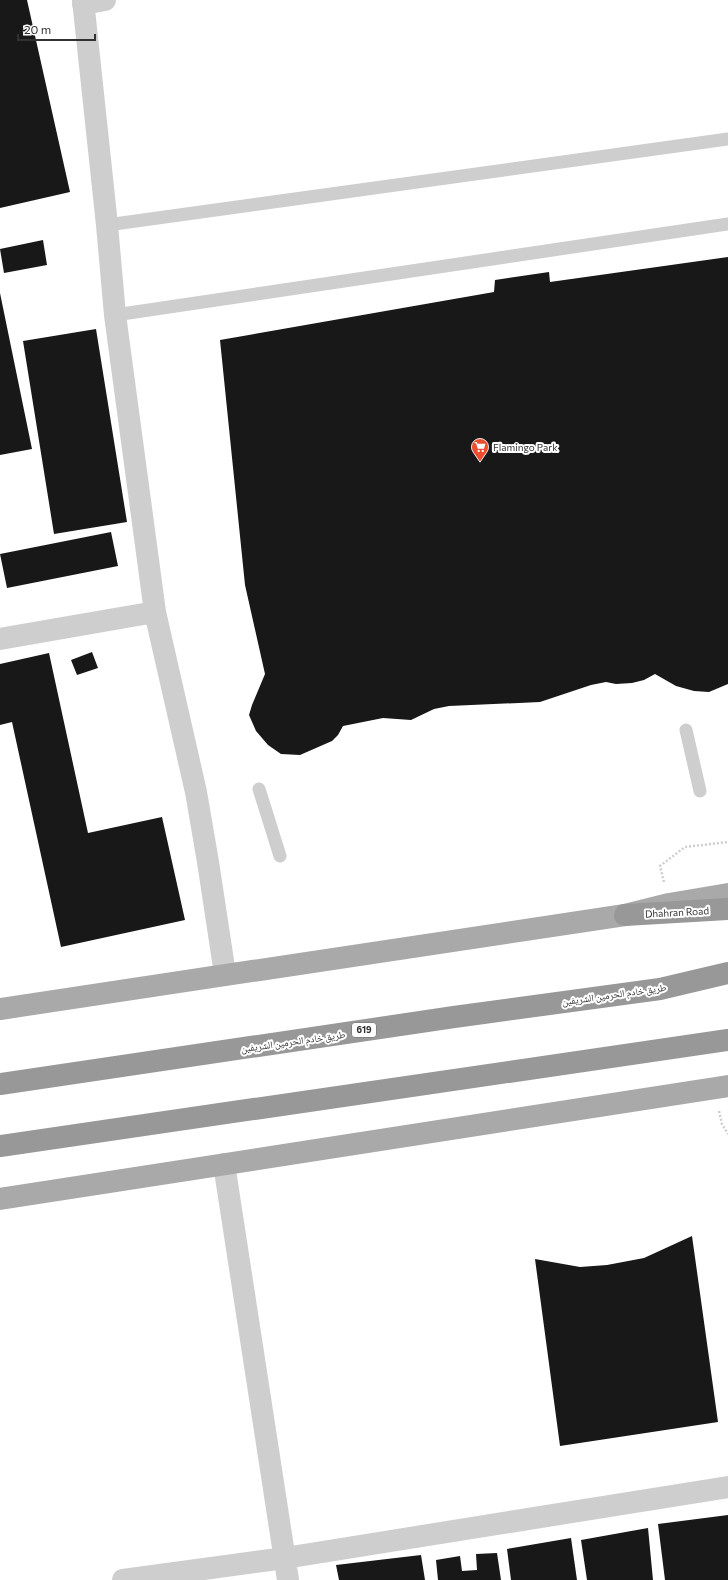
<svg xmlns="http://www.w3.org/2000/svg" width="728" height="1580" font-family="Commissioner,'Noto Naskh Arabic',sans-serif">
	<rect width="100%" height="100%" fill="#fff"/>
	<path fill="#181818" d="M0,0H27L70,192L0,208Z
		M43,240L47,265L4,273L0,249Z
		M728,257V684L709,692L694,691L676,686L655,674L644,680L632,683L616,684L606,682L591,685L540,702L449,706L434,709L411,720L383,718L343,726L338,735L332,741L300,755L281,754L268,745L256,731L249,715L252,705L265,674L245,585L220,340L494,292L495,280L549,272L550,282Z
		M0,293L32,449L0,455Z
		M96,329L127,522L54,534L23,341Z
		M111,532L118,566L7,588L0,554Z
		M92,652L98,668L77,675L71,660Z
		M49,653L88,833L162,817L185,920L61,947L12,722L0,725V664Z
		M692,1236L718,1422L560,1446L535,1259L580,1267L607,1265L644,1258Z
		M728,1515V1580H665L658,1524Z
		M648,1528L653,1580H587L581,1540Z
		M571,1538L577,1580H511L507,1549Z
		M497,1553L501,1580H438L436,1560L460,1556L462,1571L477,1570L476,1554Z
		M421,1555L425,1580H339L336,1565Z"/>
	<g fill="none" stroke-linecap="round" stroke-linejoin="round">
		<path stroke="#cecece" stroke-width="2.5" stroke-dasharray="2 2" stroke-linecap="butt" d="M664,882L660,866L685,847L728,842
			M719,1111L722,1124L728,1134"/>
		<path stroke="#cecece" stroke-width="13" d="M107,225L728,139
			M115,315L728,224
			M686,730L700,791
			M259,789L280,856"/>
		<path stroke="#cecece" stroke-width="22" d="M83,0L107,225L115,315L155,612L196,792L208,862L225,974
			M83,4L105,0
			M0,639L155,612
			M224,1164L288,1580
			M123,1580L285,1558L728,1487"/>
		<path stroke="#a9a9a9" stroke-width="22" d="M0,1009L625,915L669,904L728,894
			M0,1199L728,1086"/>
		<path stroke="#989898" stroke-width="22" d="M625,915L728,909
			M0,1084L454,1017L660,989L728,973
			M0,1146L728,1040"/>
	</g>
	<defs>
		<symbol id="supermarket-pin" viewBox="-11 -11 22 30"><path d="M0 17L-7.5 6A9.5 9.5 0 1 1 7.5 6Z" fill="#ec4d2e" stroke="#fff"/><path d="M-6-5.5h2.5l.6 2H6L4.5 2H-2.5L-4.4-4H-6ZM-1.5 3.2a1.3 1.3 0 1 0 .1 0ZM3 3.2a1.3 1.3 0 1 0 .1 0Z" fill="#fff"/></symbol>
	</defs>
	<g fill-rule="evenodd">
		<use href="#supermarket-pin" x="470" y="437" width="20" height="27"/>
	</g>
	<g text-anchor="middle" stroke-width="4" stroke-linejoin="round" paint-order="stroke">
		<rect fill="#fff" stroke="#6f6f6f" stroke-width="1" x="352" y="1023" width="24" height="14" rx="3"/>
		<g font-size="9" font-weight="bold" fill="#313131">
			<text x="364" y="1033">619</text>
		</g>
		<g font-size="10" fill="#313131" stroke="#fff" text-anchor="start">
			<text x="493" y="451">Flamingo Park</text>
		</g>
		<g font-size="10" fill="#313131" stroke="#fff">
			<text transform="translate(677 912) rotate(-3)" y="4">Dhahran Road</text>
			<text transform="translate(614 994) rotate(-8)" y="4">طريق خادم الحرمين الشريفين</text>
			<text transform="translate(293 1041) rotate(-8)" y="4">طريق خادم الحرمين الشريفين</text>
		</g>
	</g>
	<path d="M18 34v6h77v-6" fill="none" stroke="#313131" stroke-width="2"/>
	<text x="24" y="34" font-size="12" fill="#313131" stroke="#ffffff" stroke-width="3" paint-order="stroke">20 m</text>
</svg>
